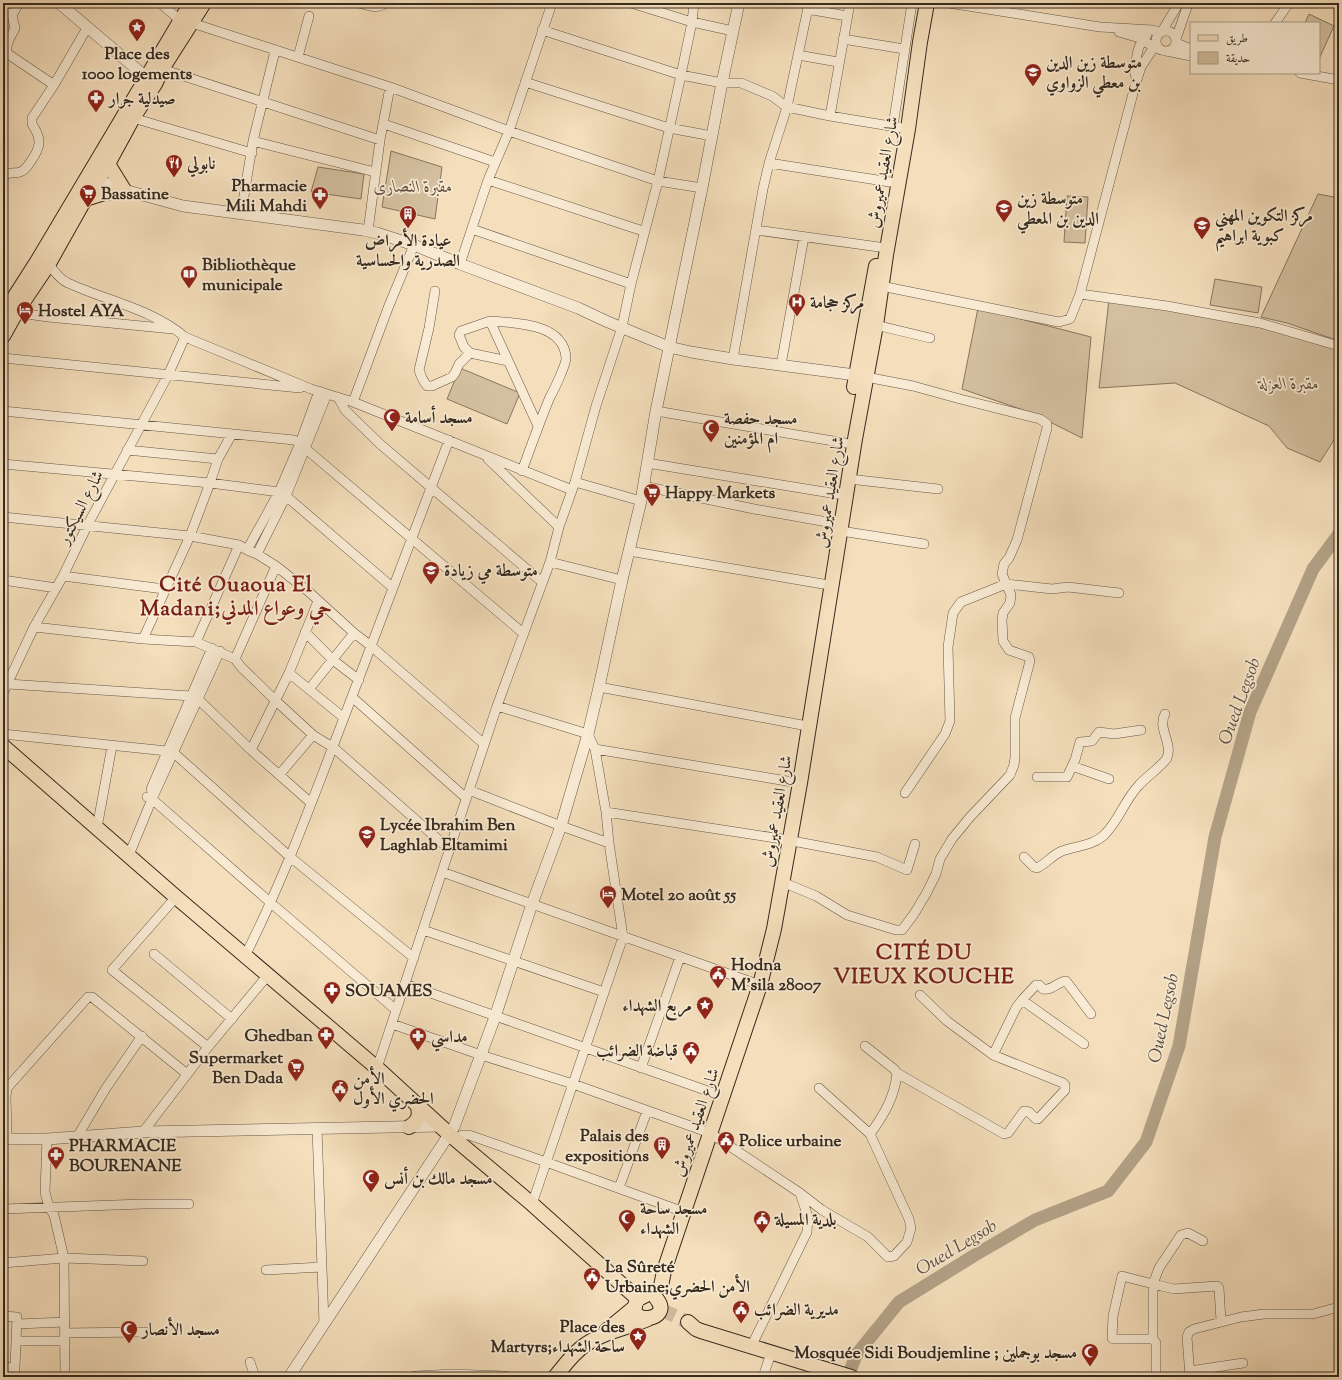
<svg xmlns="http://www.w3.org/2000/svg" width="1342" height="1380" font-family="'Sorts Mill Goudy',Amiri,serif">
	<rect width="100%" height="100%" fill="#f4debb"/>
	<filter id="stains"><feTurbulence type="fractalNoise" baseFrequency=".005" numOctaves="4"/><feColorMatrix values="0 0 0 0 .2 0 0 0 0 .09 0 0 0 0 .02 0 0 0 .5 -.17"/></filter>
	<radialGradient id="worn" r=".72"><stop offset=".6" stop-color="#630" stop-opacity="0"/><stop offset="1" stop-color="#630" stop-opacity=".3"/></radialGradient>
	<path fill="#d4c0a0" stroke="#857660" d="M1309,14L1334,26L1319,59V23H1305Z
		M391,151L442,167L435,219L382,207Z
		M318,167L364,174L361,199L311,192Z
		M1318,194L1339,198V341L1287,323L1261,317Z
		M1067,196L1088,197L1085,243L1064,242Z
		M1215,279L1262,287L1258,313L1210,305Z
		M1109,299L1256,325L1339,349V432L1320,462L1287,448L1269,426L1175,383L1099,388Z
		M978,308L1091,337L1082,438L1032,413L962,389Z
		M460,368L520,393L507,424L447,399Z"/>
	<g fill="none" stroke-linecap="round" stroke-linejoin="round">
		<path stroke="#b3a186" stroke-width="13" d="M848,1377L856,1355L899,1302L975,1255L1035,1220L1108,1191L1146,1142L1179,1046L1215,837L1250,712L1313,569L1339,534"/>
		<path stroke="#ceba9c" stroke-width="14" stroke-dasharray="14 7" stroke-linecap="butt" d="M662,1310L688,1322"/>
		<defs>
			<path id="minor" d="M160,3L181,21L192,23L390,87L509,131L658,181L702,188
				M359,3C368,5 378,10 385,3
				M631,3L692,22L733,31
				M949,3L1100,27L1153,30L1160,33
				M807,9L847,16
				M3,10L12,15L19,3
				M12,15L15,28C12,35 3,47 8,54L54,85
				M1275,23L1289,3
				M542,30L681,75L722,83H741L772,96L787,107L830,116L908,129
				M1156 41a10 10 0 1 1 20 0a10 10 0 1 1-20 0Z
				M1162,31L1179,3
				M1119,32L1143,39L1147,43L1161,50
				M843,39L904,49
				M1176,39L1187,7V3
				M1176,43L1191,49
				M1166,51L1191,56
				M798,55L838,62
				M298,57L309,16
				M162,69L380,140
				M1300,73L1339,80
				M1135,75C1136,61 1136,45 1147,35
				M525,82L669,128L712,136
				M830,116L850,3
				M133,118L252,153
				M384,124L495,162
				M893,126L912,3
				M253,141L375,172
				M769,163L890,182
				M3,177C8,171 14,174 20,172C26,170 28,165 31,161C41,147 42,139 32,124V118L54,85L87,28
				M488,180L643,231
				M241,214L253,141L275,51
				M472,229L631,284
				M756,230L879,247
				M368,231L380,140L390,87
				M45,263C54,268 58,279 68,283C107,301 152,309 185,337L311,389L353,402L572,490
				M460,264L488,180L509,131L552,3
				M876,285L1059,322L1070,319L1080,294L1135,86L1141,67L1154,47
				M435,291L429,328L419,370C421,377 423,381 427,386H432L452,377L455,373L459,364L470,353
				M1080,294L1167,306L1260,323L1339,346
				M13,309L27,314L48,317L173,329
				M490,321L461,331L459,335L464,347L470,353L508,361
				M876,325L930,338
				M3,358L300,388
				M733,359L763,189L769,163L787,107L809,3
				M781,365L804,237
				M338,397L345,410L380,444L542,582
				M353,402L388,308L414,245
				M3,411L294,440L300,443L306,449L523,633
				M656,411L845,443
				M127,450L218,459
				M488,459L559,527
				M647,463L837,494
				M3,464L210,483L279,492L286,496L392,587
				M522,471C531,446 540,421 550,397C554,390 567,363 566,357C563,323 515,323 490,321L538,426
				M849,479L938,489
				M575,482L641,501
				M643,486L754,509L833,523
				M3,517L190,536L239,545L247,550L257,554L276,566L309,592L354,633L371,646L484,744
				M841,531L924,544
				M239,545L196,642L235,659L276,566
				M247,550L279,492L300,443L319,391
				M629,551L823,584
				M257,554L286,496L327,394
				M550,562L622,580
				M63,576L164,589
				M3,580L56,588
				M34,627L143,639L196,642
				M305,632L333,660L359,680
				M143,639L190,536L210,483L218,459L232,434
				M235,659L241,667L276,701L313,735L334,748L449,849
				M289,673L344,718
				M8,684L191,696L198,699L251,750L311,803
				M599,687L802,725
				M310,688L354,633
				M3,693L34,627L63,576L87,526L168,375L185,337
				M352,697L466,798
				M497,706L588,734L595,749L793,782
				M3,734L167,751L174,753L289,856L414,958
				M251,750L289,673L318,601
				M1072,766L1109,779
				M279,775L313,735
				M1037,777H1067L1075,760L1080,742L1092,741L1099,732L1114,734L1141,730
				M151,789L212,648
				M469,790L561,826L609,843
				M905,793L945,734L950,721L948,647L953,613L961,602L1006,584L1052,589L1068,587L1119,593
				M147,797L152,799L271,903L396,1010
				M606,812L782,839L877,857L907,870L915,844
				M97,828L112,746
				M129,855L152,799L220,651
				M1024,857L1034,867L1037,868C1046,864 1052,855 1062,851C1076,846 1096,845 1106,833C1119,819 1125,800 1139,785C1145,778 1163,765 1167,758C1173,743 1157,728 1165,714
				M442,872L760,985
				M782,882L816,896L847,915L896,930H902L914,914L926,894L936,874L940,859L952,839L970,817L1010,775L1014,765L1015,757V718L1030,661L1029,657L1009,650L1003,641L1002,620L1003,613L1010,603L1011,595L1002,574L1004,564L1009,558L1017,540L1047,428V424L1040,419L960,399L913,386L866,377
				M176,897L112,970L208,1047
				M423,930L604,992
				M154,954L232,1019
				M245,956C284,879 314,796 345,715C379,624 414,532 449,440
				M405,984L722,1096
				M920,995L947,1021L993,1055L1016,1008L1022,1000L1084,1044
				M1022,1000L1036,985H1039L1043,989C1052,991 1057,982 1066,981L1091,1014
				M392,1024L481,1055L573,1084L710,1133L800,1193L808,1217L807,1232L751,1347
				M865,1046L894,1069L897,1073C895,1096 884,1115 870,1134
				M377,1068L497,706L550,562L559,527L575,482L596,406L622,327L631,284L658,181L681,75L692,22L694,3
				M641,1068L680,957
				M897,1073L1004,1134L1008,1133L1024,1111L1029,1112L1036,1119H1038L1065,1090V1085L1063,1083L993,1055
				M317,1128L324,1324
				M143,1132L208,1047L268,975
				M77,1137L106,1088L142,1036
				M7,1139L6,1097L7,1088L88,997H92L187,1074
				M47,1139L45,1192L49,1207L54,1215L64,1258L65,1377
				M456,1140L462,1135H469L546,1162L684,1212
				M619,1188L647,1111
				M800,1193L822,1210L868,1237L888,1257L894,1256L907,1242L911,1228L909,1219L870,1134L819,1088
				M532,1204L623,937L609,843L606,812L595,749
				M3,1209L143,1204H189
				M1203,1241L1188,1233L1181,1235L1159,1268L1153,1284L1174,1289L1217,1286L1219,1288L1221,1321
				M3,1263L64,1258L143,1261
				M266,1270L322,1267
				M3,1316L17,1317L16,1341
				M17,1324L65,1322
				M65,1333L145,1332
				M1153,1339H1113L1112,1338L1113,1316L1122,1276L1153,1284V1339L1156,1343V1377
				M250,1362L255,1377
				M3,1367L15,1368V1377
				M15,1368L16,1341H65
				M1190,1371L1243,1363
				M763,1377L771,1353
				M1190,1377L1187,1337L1189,1332L1194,1329L1241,1317L1264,1314H1313L1339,1307"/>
			<path id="tertiary" d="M59,3L153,83
				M91,178L124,190L183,206L363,230L377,233L414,245L460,264L578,308L608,322L669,347L691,352L733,359L863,376
				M3,1139H47L143,1132L441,1126
				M289,1377L454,1127L495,1017L532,904L561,826L588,734L599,687L622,580L641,501L656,411L702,188L722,83L739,3
				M415,1377L453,1375L505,1377"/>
			<path id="primary" d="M85,199L104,193L124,190L108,164
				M3,315L38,260L191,3
				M3,336L17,311L48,265L85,199L108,164L133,118L155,84L162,69L204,3
				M854,387L876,266
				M3,746L176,897L377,1068L449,1134L532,1204L638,1299
				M409,1127C418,1122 420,1116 418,1107
				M661,1286L664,1271L760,985L774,929L800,783L855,439L876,325L886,255L908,129L920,42L927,3
				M646,1295L638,1299C621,1327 676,1322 656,1298
				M688,1322L696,1329L701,1331L851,1377
				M606,1331L635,1307
				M555,1377C564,1366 573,1353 585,1345C603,1332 627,1328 648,1319"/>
		</defs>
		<use href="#minor" stroke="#665846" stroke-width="10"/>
		<use href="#tertiary" stroke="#665846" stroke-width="12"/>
		<use href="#primary" stroke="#362b1f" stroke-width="16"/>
		<use href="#minor" stroke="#f8ead3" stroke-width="9"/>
		<use href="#tertiary" stroke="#f8ead3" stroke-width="11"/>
		<use href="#primary" stroke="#f4debb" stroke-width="14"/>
	</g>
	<defs>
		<symbol id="sight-pin" viewBox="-11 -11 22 30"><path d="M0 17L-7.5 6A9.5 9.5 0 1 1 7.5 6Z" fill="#8f2418" stroke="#f8ead3"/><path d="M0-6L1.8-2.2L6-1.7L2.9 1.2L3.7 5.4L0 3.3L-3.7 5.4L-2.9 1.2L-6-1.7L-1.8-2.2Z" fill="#fff"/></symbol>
		<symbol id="school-pin" viewBox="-11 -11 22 30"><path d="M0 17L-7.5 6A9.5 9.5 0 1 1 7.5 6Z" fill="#8f2418" stroke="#f8ead3"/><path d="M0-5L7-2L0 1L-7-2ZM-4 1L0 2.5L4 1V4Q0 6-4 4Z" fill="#fff"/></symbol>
		<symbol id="pharmacy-pin" viewBox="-11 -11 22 30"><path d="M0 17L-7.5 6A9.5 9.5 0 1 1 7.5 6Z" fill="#8f2418" stroke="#f8ead3"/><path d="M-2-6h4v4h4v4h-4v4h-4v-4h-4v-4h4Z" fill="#fff"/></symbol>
		<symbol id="restaurant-pin" viewBox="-11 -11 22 30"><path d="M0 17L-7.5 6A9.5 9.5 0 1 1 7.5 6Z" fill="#8f2418" stroke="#f8ead3"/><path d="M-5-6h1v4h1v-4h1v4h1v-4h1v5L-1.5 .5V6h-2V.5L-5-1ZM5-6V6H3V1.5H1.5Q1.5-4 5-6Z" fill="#fff"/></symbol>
		<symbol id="supermarket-pin" viewBox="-11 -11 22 30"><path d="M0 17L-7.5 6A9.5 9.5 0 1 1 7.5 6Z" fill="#8f2418" stroke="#f8ead3"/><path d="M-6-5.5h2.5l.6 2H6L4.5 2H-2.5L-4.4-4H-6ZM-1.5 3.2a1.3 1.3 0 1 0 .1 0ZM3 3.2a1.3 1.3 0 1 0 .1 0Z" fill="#fff"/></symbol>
		<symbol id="building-pin" viewBox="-11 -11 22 30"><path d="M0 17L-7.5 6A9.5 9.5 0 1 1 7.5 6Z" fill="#8f2418" stroke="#f8ead3"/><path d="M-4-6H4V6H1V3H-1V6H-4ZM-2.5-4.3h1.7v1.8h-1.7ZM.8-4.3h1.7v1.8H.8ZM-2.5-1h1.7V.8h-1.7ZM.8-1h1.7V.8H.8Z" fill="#fff"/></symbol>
		<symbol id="university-pin" viewBox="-11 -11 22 30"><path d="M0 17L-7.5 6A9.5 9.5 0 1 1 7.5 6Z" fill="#8f2418" stroke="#f8ead3"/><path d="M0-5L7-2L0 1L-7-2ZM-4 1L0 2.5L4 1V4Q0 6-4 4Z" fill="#fff"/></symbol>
		<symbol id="library-pin" viewBox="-11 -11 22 30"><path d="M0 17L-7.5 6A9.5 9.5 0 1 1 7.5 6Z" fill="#8f2418" stroke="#f8ead3"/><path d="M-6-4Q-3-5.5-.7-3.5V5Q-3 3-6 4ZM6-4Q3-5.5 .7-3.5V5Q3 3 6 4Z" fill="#fff"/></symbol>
		<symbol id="hospital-pin" viewBox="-11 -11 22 30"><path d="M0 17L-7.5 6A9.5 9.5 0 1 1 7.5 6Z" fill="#8f2418" stroke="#f8ead3"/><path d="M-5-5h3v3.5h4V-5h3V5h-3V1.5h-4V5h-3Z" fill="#fff"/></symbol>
		<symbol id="hotel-pin" viewBox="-11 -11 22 30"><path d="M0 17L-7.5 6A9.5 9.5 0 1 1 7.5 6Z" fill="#8f2418" stroke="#f8ead3"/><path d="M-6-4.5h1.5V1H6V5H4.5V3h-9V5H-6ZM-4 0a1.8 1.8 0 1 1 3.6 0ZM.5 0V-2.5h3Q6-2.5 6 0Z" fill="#fff"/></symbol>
		<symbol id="mosque-pin" viewBox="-11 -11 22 30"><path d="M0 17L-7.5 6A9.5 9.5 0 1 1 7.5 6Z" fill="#8f2418" stroke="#f8ead3"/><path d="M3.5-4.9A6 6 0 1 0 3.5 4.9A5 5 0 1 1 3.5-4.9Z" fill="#fff"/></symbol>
		<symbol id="civic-pin" viewBox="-11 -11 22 30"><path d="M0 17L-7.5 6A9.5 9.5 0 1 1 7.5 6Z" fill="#8f2418" stroke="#f8ead3"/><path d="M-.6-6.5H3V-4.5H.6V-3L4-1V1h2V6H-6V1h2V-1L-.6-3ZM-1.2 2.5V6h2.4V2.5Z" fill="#fff"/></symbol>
	</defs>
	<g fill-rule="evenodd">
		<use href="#sight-pin" x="127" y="17" width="20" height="27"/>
		<use href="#school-pin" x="1023" y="62" width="20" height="27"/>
		<use href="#pharmacy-pin" x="86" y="88" width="20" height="27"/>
		<use href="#restaurant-pin" x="164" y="153" width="20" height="27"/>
		<use href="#supermarket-pin" x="78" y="183" width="20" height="27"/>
		<use href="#pharmacy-pin" x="310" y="185" width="20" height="27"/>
		<use href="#school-pin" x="994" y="198" width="20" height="27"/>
		<use href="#building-pin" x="398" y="204" width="20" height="27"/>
		<use href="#university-pin" x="1192" y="215" width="20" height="27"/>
		<use href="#library-pin" x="179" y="264" width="20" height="27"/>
		<use href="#hospital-pin" x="787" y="292" width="20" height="27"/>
		<use href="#hotel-pin" x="15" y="300" width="20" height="27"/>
		<use href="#mosque-pin" x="382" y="407" width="20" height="27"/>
		<use href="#mosque-pin" x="701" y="418" width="20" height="27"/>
		<use href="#supermarket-pin" x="642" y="482" width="20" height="27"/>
		<use href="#school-pin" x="421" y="560" width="20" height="27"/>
		<use href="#school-pin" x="357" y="824" width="20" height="27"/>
		<use href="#hotel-pin" x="598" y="884" width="20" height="27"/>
		<use href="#civic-pin" x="708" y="964" width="20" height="27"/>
		<use href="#pharmacy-pin" x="322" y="980" width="20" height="27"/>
		<use href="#sight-pin" x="695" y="995" width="20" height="27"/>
		<use href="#pharmacy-pin" x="316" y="1025" width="20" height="27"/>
		<use href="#pharmacy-pin" x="408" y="1026" width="20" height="27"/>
		<use href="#civic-pin" x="681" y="1040" width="20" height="27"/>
		<use href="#supermarket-pin" x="286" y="1057" width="20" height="27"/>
		<use href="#civic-pin" x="330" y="1078" width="20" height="27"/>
		<use href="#civic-pin" x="716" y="1130" width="20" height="27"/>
		<use href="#building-pin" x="652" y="1135" width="20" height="27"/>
		<use href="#pharmacy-pin" x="46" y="1145" width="20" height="27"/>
		<use href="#mosque-pin" x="361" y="1168" width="20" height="27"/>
		<use href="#mosque-pin" x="617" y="1208" width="20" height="27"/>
		<use href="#civic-pin" x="752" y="1209" width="20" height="27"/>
		<use href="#civic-pin" x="582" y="1266" width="20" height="27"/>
		<use href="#civic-pin" x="731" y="1299" width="20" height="27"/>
		<use href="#mosque-pin" x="119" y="1319" width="20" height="27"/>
		<use href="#sight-pin" x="628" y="1326" width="20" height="27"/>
		<use href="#mosque-pin" x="1080" y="1342" width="20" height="27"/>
	</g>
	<g text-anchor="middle" stroke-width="3.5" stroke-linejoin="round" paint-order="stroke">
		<g font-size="17" font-weight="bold" fill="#362b1f" stroke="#f8ead3" text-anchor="start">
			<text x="137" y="59" text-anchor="middle">Place des<tspan x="137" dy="20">1000 logements</tspan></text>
			<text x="1046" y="68">متوسطة زين الدين<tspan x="1046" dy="20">بن معطي الزواوي</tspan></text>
			<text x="109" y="104">صيدلية جرار</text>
			<text x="187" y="169">نابولي</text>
			<text x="307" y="191" text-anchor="end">Pharmacie<tspan x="307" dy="20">Mili Mahdi</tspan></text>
			<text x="101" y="199">Bassatine</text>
			<text x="1017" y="204">متوسطة زين<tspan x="1017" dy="20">الدين بن المعطي</tspan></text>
			<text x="1215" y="221">مركز التكوين المهني<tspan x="1215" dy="20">كبوية ابراهيم</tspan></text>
			<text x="408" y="246" text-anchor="middle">عيادة الأمراض<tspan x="408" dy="20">الصدرية والحساسية</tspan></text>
			<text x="202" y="270">Bibliothèque<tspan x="202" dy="20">municipale</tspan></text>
			<text x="810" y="308">مركز حجامة</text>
			<text x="38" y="316">Hostel AYA</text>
			<text x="405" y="423">مسجد أسامة</text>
			<text x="724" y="424">مسجد حفصة<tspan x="724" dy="20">ام المؤمنين</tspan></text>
			<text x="665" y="498">Happy Markets</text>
			<text x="444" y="576">متوسطة مي زيادة</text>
			<text x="380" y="830">Lycée Ibrahim Ben<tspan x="380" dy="20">Laghlab Eltamimi</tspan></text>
			<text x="621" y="900">Motel 20 août 55</text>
			<text x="731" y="970">Hodna<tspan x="731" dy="20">M'sila 28007</tspan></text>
			<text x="345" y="996">SOUAMES</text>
			<text x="692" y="1011" text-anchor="end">مربع الشهداء</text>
			<text x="313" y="1041" text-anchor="end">Ghedban</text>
			<text x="431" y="1042">مداسي</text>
			<text x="678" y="1056" text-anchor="end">قباضة الضرائب</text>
			<text x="283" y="1063" text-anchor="end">Supermarket<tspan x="283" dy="20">Ben Dada</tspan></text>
			<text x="353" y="1084">الأمن<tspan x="353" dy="20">الحضري الأول</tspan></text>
			<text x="649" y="1141" text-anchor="end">Palais des<tspan x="649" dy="20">expositions</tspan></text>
			<text x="739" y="1146">Police urbaine</text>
			<text x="69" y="1151">PHARMACIE<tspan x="69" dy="20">BOURENANE</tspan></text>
			<text x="384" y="1184">مسجد مالك بن أنس</text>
			<text x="640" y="1214">مسجد ساحة<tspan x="640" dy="20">الشهداء</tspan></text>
			<text x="775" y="1225">بلدية المسيلة</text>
			<text x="605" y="1272">La Sûreté<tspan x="605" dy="20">Urbaine;الأمن الحضري</tspan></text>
			<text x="754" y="1315">مديرية الضرائب</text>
			<text x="625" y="1332" text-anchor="end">Place des<tspan x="625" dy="20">Martyrs;ساحة الشهداء</tspan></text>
			<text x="142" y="1335">مسجد الأنصار</text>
			<text x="1077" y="1358" text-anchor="end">Mosquée Sidi Boudjemline ; مسجد بوجملين</text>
		</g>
		<g font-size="17" fill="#362b1f" stroke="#f8ead3">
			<text transform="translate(882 172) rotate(-80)" y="6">شارع العقيد عميروش</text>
			<text transform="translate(829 492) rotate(-81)" y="6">شارع العقيد عميروش</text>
			<text transform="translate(80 507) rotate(-63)" y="6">شارع السيكتور</text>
			<text transform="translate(776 811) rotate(-80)" y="6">شارع العقيد عميروش</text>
			<text transform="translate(695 1122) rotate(-71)" y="6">شارع العقيد عميروش</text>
		</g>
		<g font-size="17" font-style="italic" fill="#5e503f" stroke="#f8ead3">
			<text x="413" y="192">مقبرة النصارى</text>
			<text x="1289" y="389">مقبرة العزلة</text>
		</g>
		<g font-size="18" font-style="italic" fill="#5c4e3e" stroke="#f8ead3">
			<text transform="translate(1239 701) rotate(-70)" y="6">Oued Legsob</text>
			<text transform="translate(1163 1018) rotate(-78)" y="6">Oued Legsob</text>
			<text transform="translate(956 1247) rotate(-31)" y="6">Oued Legsob</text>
		</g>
		<g font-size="21" font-weight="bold" letter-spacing="1" fill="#7a1f14" stroke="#f8ead3">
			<text x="236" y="591">Cité Ouaoua El<tspan x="236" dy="24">Madani;حي وعواع المدني</tspan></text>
			<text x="924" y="959">CITÉ DU<tspan x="924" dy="24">VIEUX KOUCHE</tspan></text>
		</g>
	</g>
	<rect width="1342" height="1380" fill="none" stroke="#f4debb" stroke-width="16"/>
	<rect x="4" y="4" width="1334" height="1372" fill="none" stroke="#362b1f" stroke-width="2"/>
	<rect x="8" y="8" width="1326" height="1364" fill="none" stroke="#362b1f"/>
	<rect x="1190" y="22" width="130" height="52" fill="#f8ead3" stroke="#aa9e8b"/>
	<rect x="1198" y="35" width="20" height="6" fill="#f4debb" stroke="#aa9e8b"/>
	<text x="1226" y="42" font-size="12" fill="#362b1f">طريق</text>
	<rect x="1198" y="52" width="20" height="12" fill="#d4c0a0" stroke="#aa9e8b"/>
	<text x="1226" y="62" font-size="12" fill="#362b1f">حديقة</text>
	<rect width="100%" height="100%" filter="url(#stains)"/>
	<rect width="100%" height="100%" fill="url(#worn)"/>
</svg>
